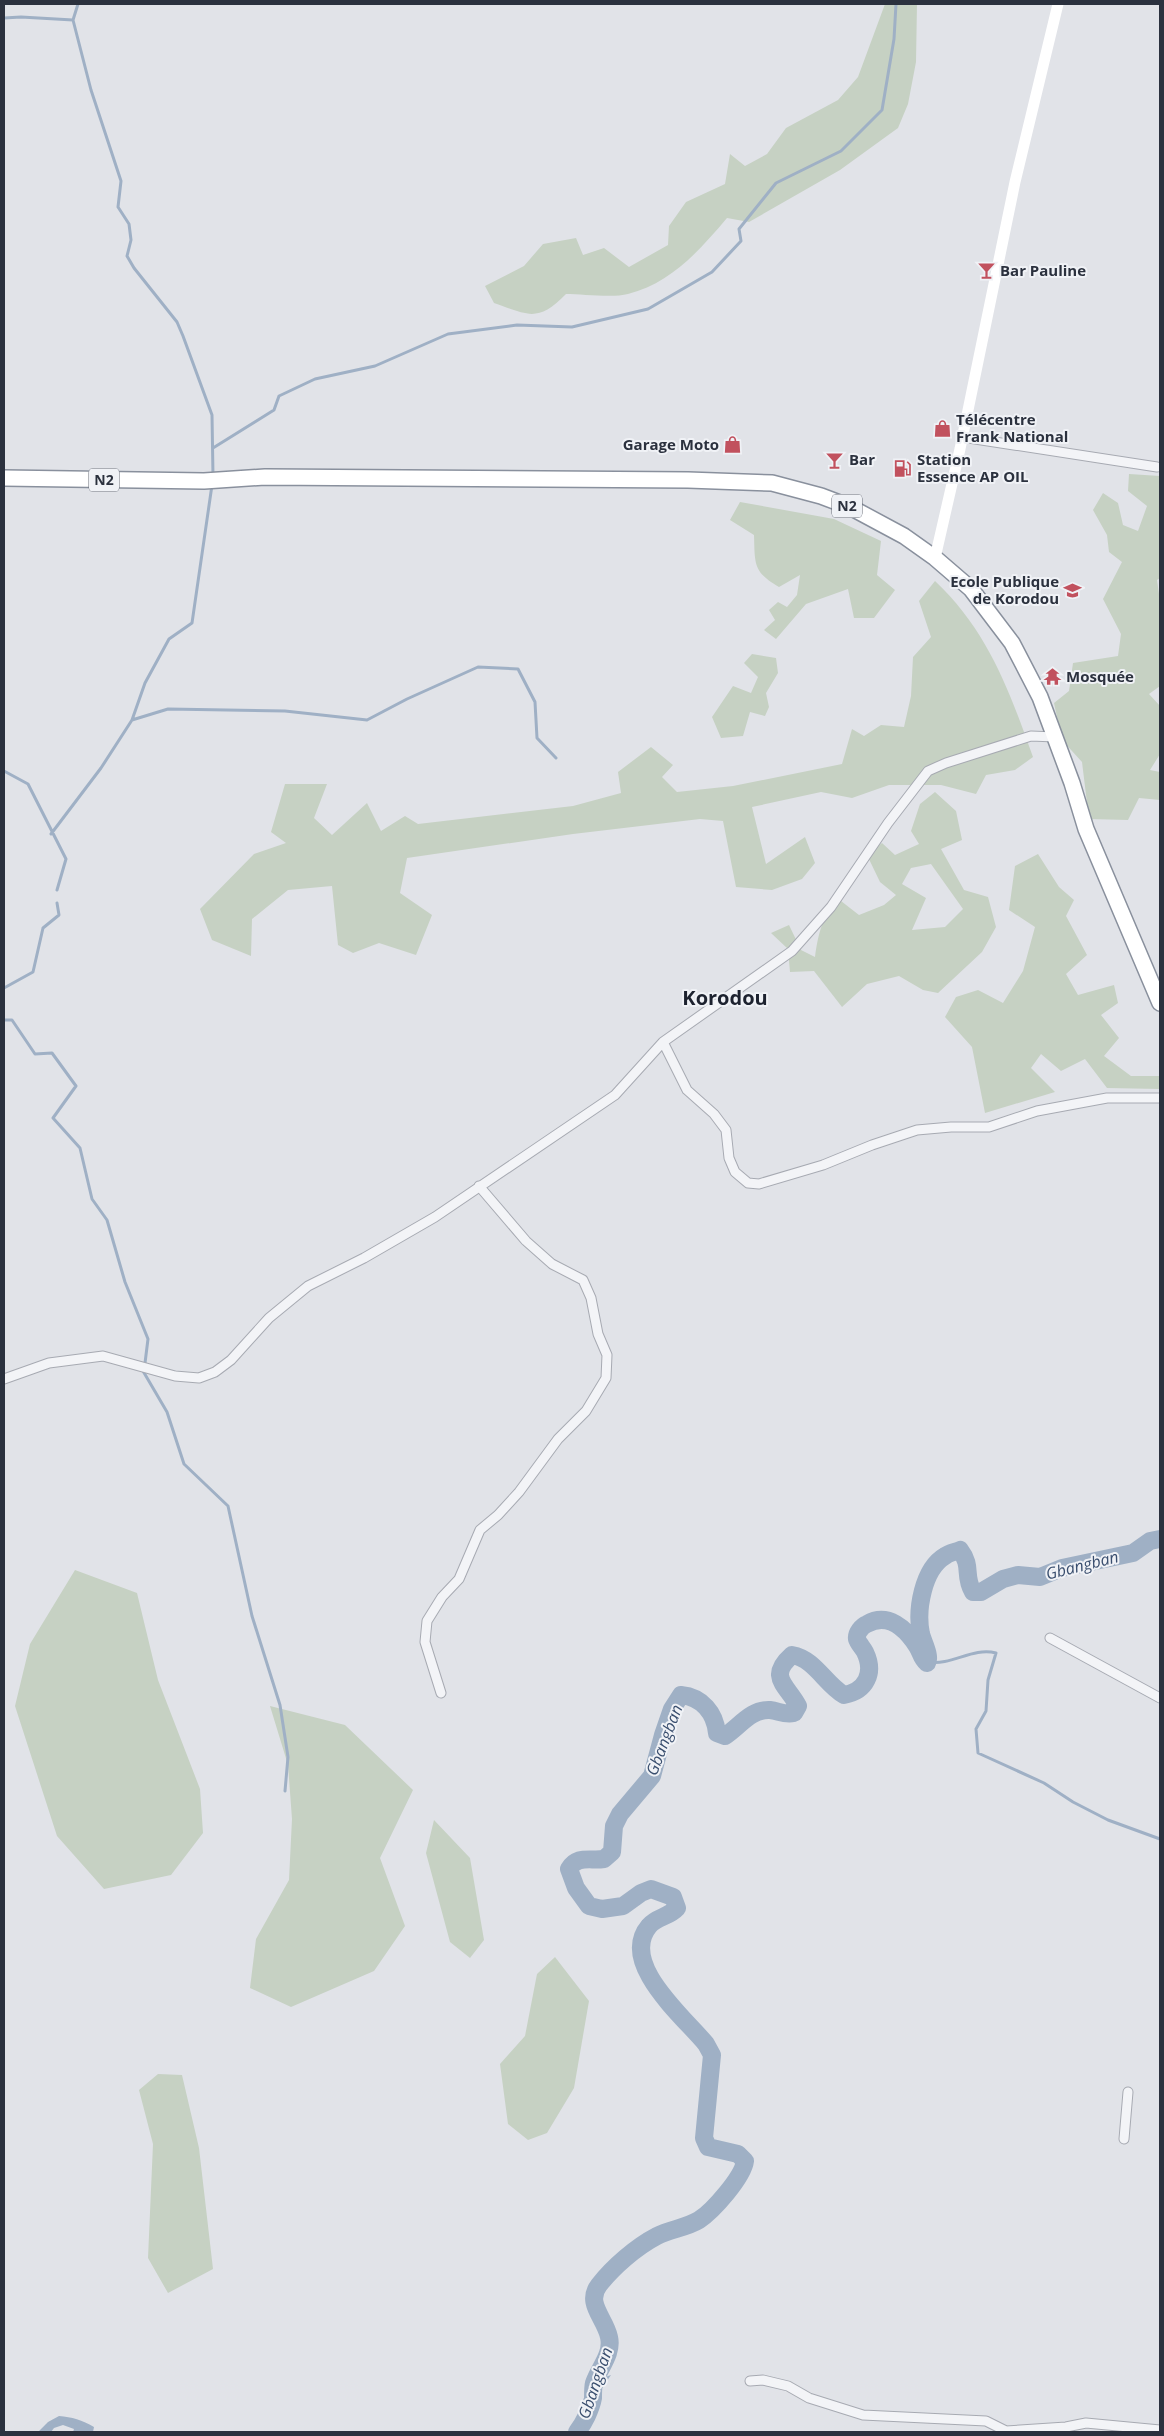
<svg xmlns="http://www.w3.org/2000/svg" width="1164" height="2436" font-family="'Open Sans',sans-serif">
	<rect width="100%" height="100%" fill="#e1e3e8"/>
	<path fill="#c6d1c3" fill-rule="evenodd" d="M885,4H917L916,62L908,104L898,128L840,170L749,222L727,218C699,251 671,283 628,294C613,298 582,294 566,294C538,323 528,315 494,303L485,286L524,266L543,244L576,238L583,255L604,248L629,267L668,245L669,226L686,202L725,184L730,154L745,166L767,154L786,128L838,100L858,77Z
		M1129,474L1160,476V578L1157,580L1160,601V686L1149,694L1160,706V754L1150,770L1160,772V800L1139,798L1128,820L1089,819L1082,762L1062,740L1054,703L1069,691L1073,663L1118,656L1121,634L1103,599L1122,562L1109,552L1107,535L1093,510L1103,493L1118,503L1123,525L1138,531L1147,506L1128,491Z
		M740,502L834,519L881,541L877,575L895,590L874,618H854L848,589L806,604L776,639L764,630L775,620L769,610L778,602L787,607L797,595L800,575L779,587C753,572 755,564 754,535L730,520Z
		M935,581C988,631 1009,690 1033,757L1015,770L986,775L976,794L941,785H889L852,798L821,792L752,807L766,864L805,837L815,863L802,879L772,890L736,887L723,821L700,819L573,834L407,858L400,893L432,915L416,955L379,943L353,953L338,945L332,886L288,890L252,919L251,956L212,940L200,909L254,854L286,843L271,832L285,784H327L314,818L332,835L367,803L381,831L405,816L418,824L573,806L621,793L618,772L651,747L673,765L662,777L677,792L733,786L842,764L852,729L864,736L881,725L904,727L911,696L913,657L931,637L919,601Z
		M752,654L776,658L778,673L766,693L769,707L765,716L750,712L743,736L721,738L712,717L733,686L751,693L758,677L744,663Z
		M935,792L956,811L962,840L941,849L964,890L988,897L996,927L982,952L938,993L923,990L899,976L867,984L842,1007L814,971L790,972L788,949L771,933L789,925L801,950L815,957C818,936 822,912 841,901L859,915L884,905L896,895L880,882L867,855L882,843L895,855L919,844L911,831L920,804ZM931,864L963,909L945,927L912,930L926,898L902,884L911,868Z
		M1038,854L1059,887L1074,900L1066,916L1087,955L1066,974L1078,995L1114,985L1118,1003L1101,1015L1119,1038L1104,1056L1131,1076H1160V1089L1107,1088L1085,1059L1061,1071L1041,1054L1031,1068L1055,1092L985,1113L972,1047L945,1017L956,997L978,990L1003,1003L1023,971L1035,927L1009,910L1015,866Z
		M75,1570L137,1593L158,1680L200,1789L203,1833L171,1875L104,1889L57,1836L15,1706L30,1644Z
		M270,1706L345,1725L413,1790L380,1858L405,1926L374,1971L291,2007L250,1988L256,1939L289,1880L292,1819L288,1765Z
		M434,1820L470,1858L484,1940L470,1958L450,1942L426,1853Z
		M555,1957L589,2001L574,2088L547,2133L528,2140L508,2124L500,2064L525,2036L537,1974Z
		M158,2074L182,2075L199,2148L213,2269L168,2293L148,2258L153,2144L139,2090Z"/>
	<path fill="#9fb0c5" d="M611,2375L602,2388L584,2432H570L586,2406L588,2383Z
		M59,2416C72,2417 82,2420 94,2427L93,2432H73L74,2429L63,2425L54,2428L51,2432H38L48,2422Z"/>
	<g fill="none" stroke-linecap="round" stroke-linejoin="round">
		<path stroke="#9fb0c5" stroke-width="3" d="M78,4L73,20L91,90L121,181L118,207L129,224L131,240L127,256L134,268L177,322L183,336L212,415L213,476
			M4,18L21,17L73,20
			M213,448L274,410L279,396L315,379L375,366L448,334L517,325L572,327L648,309L712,272L741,241L739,229L776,183L841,151L882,110L894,39L896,4
			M132,720L168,709L285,711L367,720L407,699L478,667L518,669L535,702L537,738L556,758
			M4,771L28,784L66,859L57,890
			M51,834L101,768L132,720L145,683L169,639L192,623L212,485
			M4,988L33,972L43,928L59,915L57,903
			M4,1020H12L35,1054L52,1053L76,1086L53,1118L80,1148L92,1199L107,1220L125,1282L148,1339L145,1363
			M143,1371L167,1412L184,1464L228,1506L252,1616L280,1705L288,1757L285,1791
			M928,1662C952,1666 972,1647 996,1653L988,1680L986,1711L976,1729L978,1753L1044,1783L1073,1802L1108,1820L1160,1839"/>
		<path stroke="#9fb0c5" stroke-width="18" d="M577,2432C584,2423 591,2409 593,2398C593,2393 593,2387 594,2383C599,2368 613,2354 609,2337C605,2318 585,2303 599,2285C613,2267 636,2247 657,2236C670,2229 686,2228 699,2220C713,2211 743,2177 745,2161L738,2154L708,2147L704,2138L712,2055L706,2044C685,2018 618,1963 649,1926C656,1917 669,1917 677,1908L673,1897L651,1889L641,1893L623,1906L602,1909L589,1906L576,1888L569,1869C577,1855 590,1861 604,1859L612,1852L614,1826L620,1814L652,1776L663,1735L672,1709L681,1695C702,1697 715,1713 717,1733L725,1736C740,1726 751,1709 770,1710C779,1711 784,1715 794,1713L798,1706C787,1685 767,1677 792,1655C815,1659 825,1684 844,1695C866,1691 875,1673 865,1652C863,1648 858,1643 857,1639C856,1633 862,1626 867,1624C888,1612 906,1629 917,1646C921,1652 921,1658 927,1663C931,1656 923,1642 921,1634C916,1610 923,1569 945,1556C949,1553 955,1552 960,1550C973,1567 963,1575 973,1592H981L1003,1579L1018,1575L1040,1577L1062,1568L1133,1553L1150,1541L1160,1539"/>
		<defs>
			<path id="street" d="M962,437L1157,467
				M663,1042L687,1090L714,1114L726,1130L729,1158L735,1172L748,1183L759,1184L823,1165L872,1145L917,1130L951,1127H989L1037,1111L1107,1098H1160
				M4,1379L49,1363L103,1356L175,1376L199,1378L215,1372L231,1360L269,1318L308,1286L364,1258L435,1217L615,1095L663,1042L792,951L831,907L888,823L928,771L946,763L1031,736L1055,737
				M1050,1638L1160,1698
				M441,1693L425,1642L427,1621L442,1597L459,1579L480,1530L498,1515L519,1492L558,1439L586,1411L606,1378L607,1355L598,1334L591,1298L583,1280L552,1264L526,1241L479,1186
				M1124,2139L1128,2092
				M750,2381L763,2380L788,2386L809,2398L863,2415L986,2421L1006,2431L1066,2427L1086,2423L1160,2430"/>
			<path id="highway" d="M4,478L204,481L265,477L688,480L772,483L821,496L850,507L904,536L935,558L971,589L1012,643L1040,697L1072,783L1086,829L1160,1003"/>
		</defs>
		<use href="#street" stroke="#a7aab2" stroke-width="11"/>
		<use href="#highway" stroke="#89909d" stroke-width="18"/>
		<use href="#street" stroke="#f3f4f7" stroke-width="9"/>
		<path stroke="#fff" stroke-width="11" d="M935,558L960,449L1015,182L1058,4"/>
		<use href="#highway" stroke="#fff" stroke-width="15"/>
	</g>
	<defs>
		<symbol id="bar-bare" viewBox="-9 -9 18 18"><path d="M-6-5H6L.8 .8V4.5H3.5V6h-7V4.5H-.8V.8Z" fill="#c1515e" stroke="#f0f2f6" stroke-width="2.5" paint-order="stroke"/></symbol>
		<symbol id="shop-bare" viewBox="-9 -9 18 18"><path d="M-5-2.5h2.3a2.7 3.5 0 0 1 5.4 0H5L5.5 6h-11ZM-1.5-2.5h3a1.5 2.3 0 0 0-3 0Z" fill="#c1515e" stroke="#f0f2f6" stroke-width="2.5" paint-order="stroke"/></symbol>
		<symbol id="fuel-bare" viewBox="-9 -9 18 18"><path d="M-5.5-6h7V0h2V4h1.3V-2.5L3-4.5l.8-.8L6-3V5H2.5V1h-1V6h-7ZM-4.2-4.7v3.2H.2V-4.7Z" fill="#c1515e" stroke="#f0f2f6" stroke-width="2.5" paint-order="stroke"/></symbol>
		<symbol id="school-bare" viewBox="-9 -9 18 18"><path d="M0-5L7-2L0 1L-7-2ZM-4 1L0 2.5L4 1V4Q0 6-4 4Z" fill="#c1515e" stroke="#f0f2f6" stroke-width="2.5" paint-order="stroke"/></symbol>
		<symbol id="temple-bare" viewBox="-9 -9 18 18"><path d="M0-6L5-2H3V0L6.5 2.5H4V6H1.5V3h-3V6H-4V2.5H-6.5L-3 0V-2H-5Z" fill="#c1515e" stroke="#f0f2f6" stroke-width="2.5" paint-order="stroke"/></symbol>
	</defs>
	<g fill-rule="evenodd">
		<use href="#bar-bare" x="974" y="258" width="25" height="25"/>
		<use href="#shop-bare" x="930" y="416" width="25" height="25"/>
		<use href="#shop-bare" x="720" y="432" width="25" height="25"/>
		<use href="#bar-bare" x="822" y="448" width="25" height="25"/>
		<use href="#fuel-bare" x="890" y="456" width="25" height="25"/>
		<use href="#school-bare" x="1060" y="578" width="25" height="25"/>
		<use href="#temple-bare" x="1040" y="664" width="25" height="25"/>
	</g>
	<g text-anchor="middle" stroke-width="4" stroke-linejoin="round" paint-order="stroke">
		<g fill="#f0f2f6" stroke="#666b75" stroke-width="1">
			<rect x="89" y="468.5" width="30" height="23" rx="4"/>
			<rect x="832" y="494.5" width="30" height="23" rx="4"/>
		</g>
		<g font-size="14" font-weight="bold" fill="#2b313e">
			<text x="104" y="485">N2</text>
			<text x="847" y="511">N2</text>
		</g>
		<g font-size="15" font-weight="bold" fill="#2b313e" stroke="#f0f2f6" text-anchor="start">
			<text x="1000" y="276">Bar Pauline</text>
			<text x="956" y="425">Télécentre<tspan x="956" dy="17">Frank National</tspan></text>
			<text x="719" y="450" text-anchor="end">Garage Moto</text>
			<text x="849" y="465">Bar</text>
			<text x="917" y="465">Station<tspan x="917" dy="17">Essence AP OIL</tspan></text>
			<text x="1059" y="587" text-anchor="end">Ecole Publique<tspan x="1059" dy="17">de Korodou</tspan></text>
			<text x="1066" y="682">Mosquée</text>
		</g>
		<g font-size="16" font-style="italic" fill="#394e6e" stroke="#f0f2f6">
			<text transform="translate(1082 1565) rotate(-14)" y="6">Gbangban</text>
			<text transform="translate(664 1740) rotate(-69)" y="6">Gbangban</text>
			<text transform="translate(595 2383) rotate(-71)" y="6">Gbangban</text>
		</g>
		<g font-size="20" font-weight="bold" fill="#1d222f" stroke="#f0f2f6">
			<text x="725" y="1005">Korodou</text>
		</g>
	</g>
	<rect width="1164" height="2436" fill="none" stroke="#2b313e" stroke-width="10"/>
</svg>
